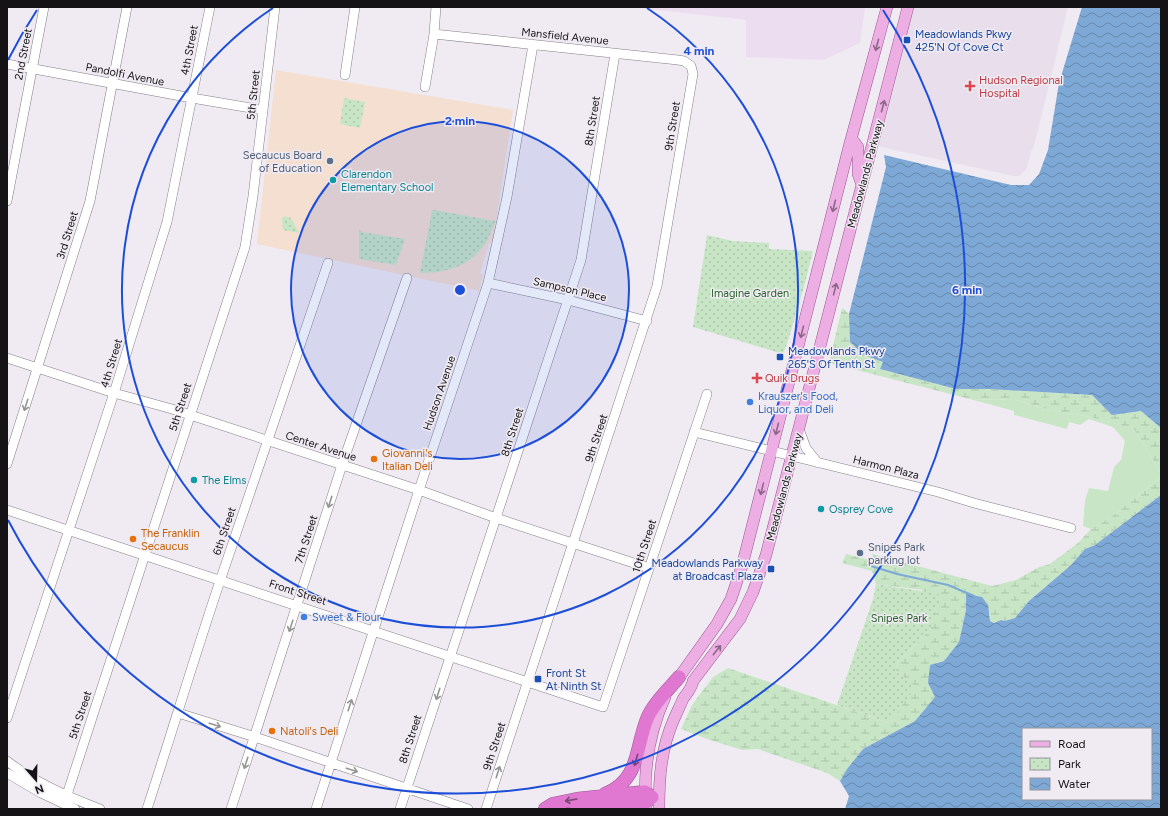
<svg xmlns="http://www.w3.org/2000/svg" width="1168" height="816" font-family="Figtree,sans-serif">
	<defs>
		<pattern id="wetland-marsh" width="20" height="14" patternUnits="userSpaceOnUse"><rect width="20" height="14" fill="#c8e6c6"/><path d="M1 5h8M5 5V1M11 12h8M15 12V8" fill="none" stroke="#abc4a9"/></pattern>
		<pattern id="park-dots" width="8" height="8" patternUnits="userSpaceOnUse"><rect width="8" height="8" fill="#c8e6c6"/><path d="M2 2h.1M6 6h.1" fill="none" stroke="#abc4a9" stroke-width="1.8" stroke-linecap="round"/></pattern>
		<pattern id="water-waves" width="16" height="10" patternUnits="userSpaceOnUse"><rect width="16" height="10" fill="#7ea9d6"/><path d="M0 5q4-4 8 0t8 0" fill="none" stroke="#6688ad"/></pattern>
	</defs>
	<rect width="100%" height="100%" fill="#f0ebf3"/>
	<path fill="#edddf0" d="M630,7H865L860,43L824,60L746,57V20Z"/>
	<path fill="#f4dfd1" d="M276,70L513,110L493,242L489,243L480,273L483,275L479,291L257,244Z"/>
	<path fill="#e8deec" d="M913,7H1068L1034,146L1031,152L1026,170L1019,176H1014L877,146Z"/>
	<path fill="#c8e6c6" d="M970,399L1016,400L1046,409L1091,417L1134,429L1161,473V477L1114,515L1091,529L1083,526L1085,500L1089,488L1108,491L1114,467L1121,460L1125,441L1113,427L1089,419L1080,425L1069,422L1067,429L1014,415V411Z"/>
	<path fill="url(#wetland-marsh)" d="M842,308L849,314L850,342L864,355L884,362L880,369L956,389H989L1092,395L1112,415L1141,411L1161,428V473L1134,429L1091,417L1046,409L1016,400L970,399L829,363Z
		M1161,477V495L1095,545L1085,549L1071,565L1029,601L1015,618L1005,621L1001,620L994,623L990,621V614L966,594V610L959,642L944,661L938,662L928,683L935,697L915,721L863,749L847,769L840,781L827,773L758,749L742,750L707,739L681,729L692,705L713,677L728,668L886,722L892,720L908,680L896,672V665L930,629L922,590L876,584L872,571L842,563L846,554L874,561L872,554L992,586L1016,580L1039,567L1050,564L1078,543L1091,529L1114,515Z"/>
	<path fill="url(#park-dots)" d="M344,98L365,102L360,128L340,124Z
		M434,210L495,221C484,259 458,273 420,273L432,211Z
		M284,216L291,218L299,233L283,230L282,219Z
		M359,229L362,232L405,239L396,265L359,259Z
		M707,235L733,241L769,243V249L813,251L803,291L787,344L783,354L693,327Z
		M876,584L939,594V603L930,629L896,665V672L908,680L915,687L892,720L886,722L837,705L873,599Z"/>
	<path fill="url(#water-waves)" fill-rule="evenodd" d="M1082,7H1161V428L1141,411L1112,415L1092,395L989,389H956L880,369L883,362L864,355L850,342L849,314L886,167L884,155L1011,185H1029L1039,174L1048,150L1059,83Z
		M1161,495V809H845L849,796L840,781L847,769L863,749L915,721L935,697L928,683L930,665L944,661L959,642L966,610V594L982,597L988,605L990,621L994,623L1001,620L1005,621L1015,618L1029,601L1071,565L1085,549L1095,545ZM1023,729H1151V799H1023Z"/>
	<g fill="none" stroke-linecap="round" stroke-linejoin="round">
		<path stroke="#7ea9d6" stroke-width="2" d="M871,566L897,574L948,585L974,596"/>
		<defs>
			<path id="minor" d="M434,34L678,60L684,61L691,66L693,74L657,286L486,809
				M7,64L192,98L263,110
				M345,75L355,7
				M425,87L434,34L436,7
				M7,201L44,7
				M488,283L568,300L647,321
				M7,358L114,393L172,409L419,490L496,518L649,568
				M799,429L806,448L818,463
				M694,432L938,492L974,503L1071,528
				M7,464L90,201L127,7
				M7,510L603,707L707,394
				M178,713L255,737L468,809
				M7,718L114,393L167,222L210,7
				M7,761C34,782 68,797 100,809
				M7,773L41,793L75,809
				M64,804L245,247L253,196L275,7
				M147,809C172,732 195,655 221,578C256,473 292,368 328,263
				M231,809L342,465L407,278
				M316,809L419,490L488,283L507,197L533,45
				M400,809L581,260L615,54"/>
			<path id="major" d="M852,139L858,147V174L862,185
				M675,683L717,624L731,599L742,566L850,143L887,7
				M646,809C643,770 649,733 665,697
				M659,809C659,778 661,748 674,719C677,712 680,706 683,699C687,693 692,688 693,681L740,619L753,592L766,555L908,7"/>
			<path id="highway" d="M605,794C640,780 635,749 647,719C653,704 668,690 679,677
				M545,809L553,804L577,799L645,792L652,797L646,802L576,809"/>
		</defs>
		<use href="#minor" stroke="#837f85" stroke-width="10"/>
		<use href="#major" stroke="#995590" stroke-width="12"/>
		<use href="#highway" stroke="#995590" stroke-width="14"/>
		<use href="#minor" stroke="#fff" stroke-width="9"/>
		<use href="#major" stroke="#ecaee3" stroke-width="11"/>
		<use href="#highway" stroke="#e078d1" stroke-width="13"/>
	</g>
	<defs><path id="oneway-shaft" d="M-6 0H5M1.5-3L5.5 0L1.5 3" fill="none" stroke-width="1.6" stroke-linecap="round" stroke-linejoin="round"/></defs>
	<g stroke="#8b6887">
		<use href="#oneway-shaft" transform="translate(877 45) rotate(105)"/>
		<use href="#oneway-shaft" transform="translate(883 106) rotate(-75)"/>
		<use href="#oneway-shaft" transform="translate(834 206) rotate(104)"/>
		<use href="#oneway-shaft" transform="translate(835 289) rotate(-76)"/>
		<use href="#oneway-shaft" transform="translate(802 332) rotate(104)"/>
		<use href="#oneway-shaft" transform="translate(777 429) rotate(104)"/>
		<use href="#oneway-shaft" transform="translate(762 489) rotate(104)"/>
		<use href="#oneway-shaft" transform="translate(717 650) rotate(-51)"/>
	</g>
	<g stroke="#969596">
		<use href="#oneway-shaft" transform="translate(26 405) rotate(108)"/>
		<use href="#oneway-shaft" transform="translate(330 502) rotate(108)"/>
		<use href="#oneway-shaft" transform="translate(291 626) rotate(108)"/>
		<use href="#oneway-shaft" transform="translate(438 694) rotate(108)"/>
		<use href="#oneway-shaft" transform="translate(350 705) rotate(-72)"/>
		<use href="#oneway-shaft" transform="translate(215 725) rotate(18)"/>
		<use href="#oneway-shaft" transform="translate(246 763) rotate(108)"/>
		<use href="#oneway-shaft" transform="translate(352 770) rotate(18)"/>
		<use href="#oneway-shaft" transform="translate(498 772) rotate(-72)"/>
	</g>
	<g stroke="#7a4674">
		<use href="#oneway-shaft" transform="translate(636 760) rotate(106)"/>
		<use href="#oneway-shaft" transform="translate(571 800) rotate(170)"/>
	</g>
	<circle cx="460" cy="290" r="169" fill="#1d4ed8" fill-opacity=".12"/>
	<g fill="none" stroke="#1d4ed8" stroke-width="2">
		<circle cx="460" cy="290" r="169"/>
		<path d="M647 8A338 338 0 1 1 273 8"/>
		<path d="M8 60A507 507 0 0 1 37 10M883 10A507 507 0 1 1 8 520"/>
	</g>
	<g fill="#1a4fb4" stroke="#f0ebf3" stroke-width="1.5">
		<rect x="903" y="36" width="8" height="8" rx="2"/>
		<rect x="776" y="353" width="8" height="8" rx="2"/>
		<rect x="767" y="565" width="8" height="8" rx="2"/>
		<rect x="534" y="675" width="8" height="8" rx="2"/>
	</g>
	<g fill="#e0444e" stroke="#f0ebf3" stroke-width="1.5">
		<path d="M968 80h4v4h4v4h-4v4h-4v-4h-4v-4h4z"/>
		<path d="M755 372h4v4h4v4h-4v4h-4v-4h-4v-4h4z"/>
	</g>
	<g fill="#5c6f8a" stroke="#f0ebf3" stroke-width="1.5">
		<circle cx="330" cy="161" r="4"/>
		<circle cx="860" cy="553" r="4"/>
	</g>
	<g fill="#0f9aa8" stroke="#f0ebf3" stroke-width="1.5">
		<circle cx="333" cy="180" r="4"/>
		<circle cx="194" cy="480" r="4"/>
		<circle cx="821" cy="509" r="4"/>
	</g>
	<g fill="#3f7fe0" stroke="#f0ebf3" stroke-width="1.5">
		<circle cx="750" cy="402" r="4"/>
		<circle cx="304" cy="617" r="4"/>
	</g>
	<g fill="#e8710a" stroke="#f0ebf3" stroke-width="1.5">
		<circle cx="374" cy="459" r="4"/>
		<circle cx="133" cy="539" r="4"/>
		<circle cx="272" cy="731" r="4"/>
	</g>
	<g text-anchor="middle" stroke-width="3" stroke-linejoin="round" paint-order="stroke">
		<g font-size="11" fill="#164399" stroke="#f0ebf3" text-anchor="start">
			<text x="915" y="38">Meadowlands Pkwy<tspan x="915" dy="13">425'N Of Cove Ct</tspan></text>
			<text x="788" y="355">Meadowlands Pkwy<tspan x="788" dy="13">265'S Of Tenth St</tspan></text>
			<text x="763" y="567" text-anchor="end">Meadowlands Parkway<tspan x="763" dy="13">at Broadcast Plaza</tspan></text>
			<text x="546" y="677">Front St<tspan x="546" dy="13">At Ninth St</tspan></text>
		</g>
		<g font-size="11" fill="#151316" stroke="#f0ebf3">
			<text transform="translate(565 36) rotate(6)" y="4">Mansfield Avenue</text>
			<text transform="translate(189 50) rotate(-79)" y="4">4th Street</text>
			<text transform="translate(23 54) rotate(-79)" y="4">2nd Street</text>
			<text transform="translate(125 74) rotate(11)" y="4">Pandolfi Avenue</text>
			<text transform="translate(253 95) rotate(-84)" y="4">5th Street</text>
			<text transform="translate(592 121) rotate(-81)" y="4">8th Street</text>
			<text transform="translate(672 126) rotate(-81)" y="4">9th Street</text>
			<text transform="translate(865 174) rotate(-75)" y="4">Meadowlands Parkway</text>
			<text transform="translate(67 235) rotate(-73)" y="4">3rd Street</text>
			<text transform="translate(570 289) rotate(13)" y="4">Sampson Place</text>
			<text transform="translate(111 363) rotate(-73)" y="4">4th Street</text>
			<text transform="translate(439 393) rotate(-71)" y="4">Hudson Avenue</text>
			<text transform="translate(180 407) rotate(-72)" y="4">5th Street</text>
			<text transform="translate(512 432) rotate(-72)" y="4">8th Street</text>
			<text transform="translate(596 438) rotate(-72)" y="4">9th Street</text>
			<text transform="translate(321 446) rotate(18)" y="4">Center Avenue</text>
			<text transform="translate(886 467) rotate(14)" y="4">Harmon Plaza</text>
			<text transform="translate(784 487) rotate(-75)" y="4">Meadowlands Parkway</text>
			<text transform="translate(224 531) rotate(-71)" y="4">6th Street</text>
			<text transform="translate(306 539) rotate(-72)" y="4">7th Street</text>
			<text transform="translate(644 546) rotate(-72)" y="4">10th Street</text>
			<text transform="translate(298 592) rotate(18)" y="4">Front Street</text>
			<text transform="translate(80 715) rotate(-72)" y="4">5th Street</text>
			<text transform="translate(410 739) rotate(-72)" y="4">8th Street</text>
			<text transform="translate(494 746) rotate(-72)" y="4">9th Street</text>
		</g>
		<g font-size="11" fill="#be3a42" stroke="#f0ebf3" text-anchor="start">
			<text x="979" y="84">Hudson Regional<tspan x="979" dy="13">Hospital</tspan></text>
			<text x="765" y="382">Quik Drugs</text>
		</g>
		<g font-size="11" fill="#4e5e75" stroke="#f0ebf3" text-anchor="end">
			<text x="322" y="159">Secaucus Board<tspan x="322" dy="13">of Education</tspan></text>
			<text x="868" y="551" text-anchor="start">Snipes Park<tspan x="868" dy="13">parking lot</tspan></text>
		</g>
		<g font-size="11" fill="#0d838f" stroke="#f0ebf3" text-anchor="start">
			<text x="341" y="178">Clarendon<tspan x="341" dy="13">Elementary School</tspan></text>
			<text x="202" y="484">The Elms</text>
			<text x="829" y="513">Osprey Cove</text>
		</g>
		<g font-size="11" fill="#28652a" stroke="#f0ebf3">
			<text x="750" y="297">Imagine Garden</text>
			<text x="899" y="622">Snipes Park</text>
		</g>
		<g font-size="11" fill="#366cbe" stroke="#f0ebf3" text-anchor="start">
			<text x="758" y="400">Krauszer's Food,<tspan x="758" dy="13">Liquor, and Deli</tspan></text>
			<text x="312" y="621">Sweet &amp; Flour</text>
		</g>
		<g font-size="11" fill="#c56008" stroke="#f0ebf3" text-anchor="start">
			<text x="382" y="457">Giovanni's<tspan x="382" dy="13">Italian Deli</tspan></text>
			<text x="141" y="537">The Franklin<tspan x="141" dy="13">Secaucus</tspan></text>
			<text x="280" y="735">Natoli's Deli</text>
		</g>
	</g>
	<circle cx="460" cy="290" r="6" fill="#1d4ed8" stroke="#f0ebf3" stroke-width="2"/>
	<g font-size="12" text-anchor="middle" font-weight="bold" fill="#1d4ed8" stroke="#f0ebf3" stroke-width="3" stroke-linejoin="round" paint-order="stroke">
		<text x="699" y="55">4 min</text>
		<text x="460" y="125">2 min</text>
		<text x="967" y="294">6 min</text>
	</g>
	<rect width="1168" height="816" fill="none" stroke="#151316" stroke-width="16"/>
	<rect x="1022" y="728" width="130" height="72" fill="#f0ebf3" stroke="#98959b"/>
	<rect x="1030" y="741" width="20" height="6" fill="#ecaee3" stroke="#98959b"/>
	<text x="1058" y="748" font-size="12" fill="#151316">Road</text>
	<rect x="1030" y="758" width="20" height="12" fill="url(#park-dots)" stroke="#98959b"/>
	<text x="1058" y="768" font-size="12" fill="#151316">Park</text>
	<rect x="1030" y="778" width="20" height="12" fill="url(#water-waves)" stroke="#98959b"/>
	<text x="1058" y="788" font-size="12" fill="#151316">Water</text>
	<g transform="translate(36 780) rotate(160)" stroke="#f0ebf3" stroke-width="3" paint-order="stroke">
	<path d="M0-3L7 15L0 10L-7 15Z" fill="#151316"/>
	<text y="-6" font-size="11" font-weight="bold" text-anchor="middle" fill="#151316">N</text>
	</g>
</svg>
